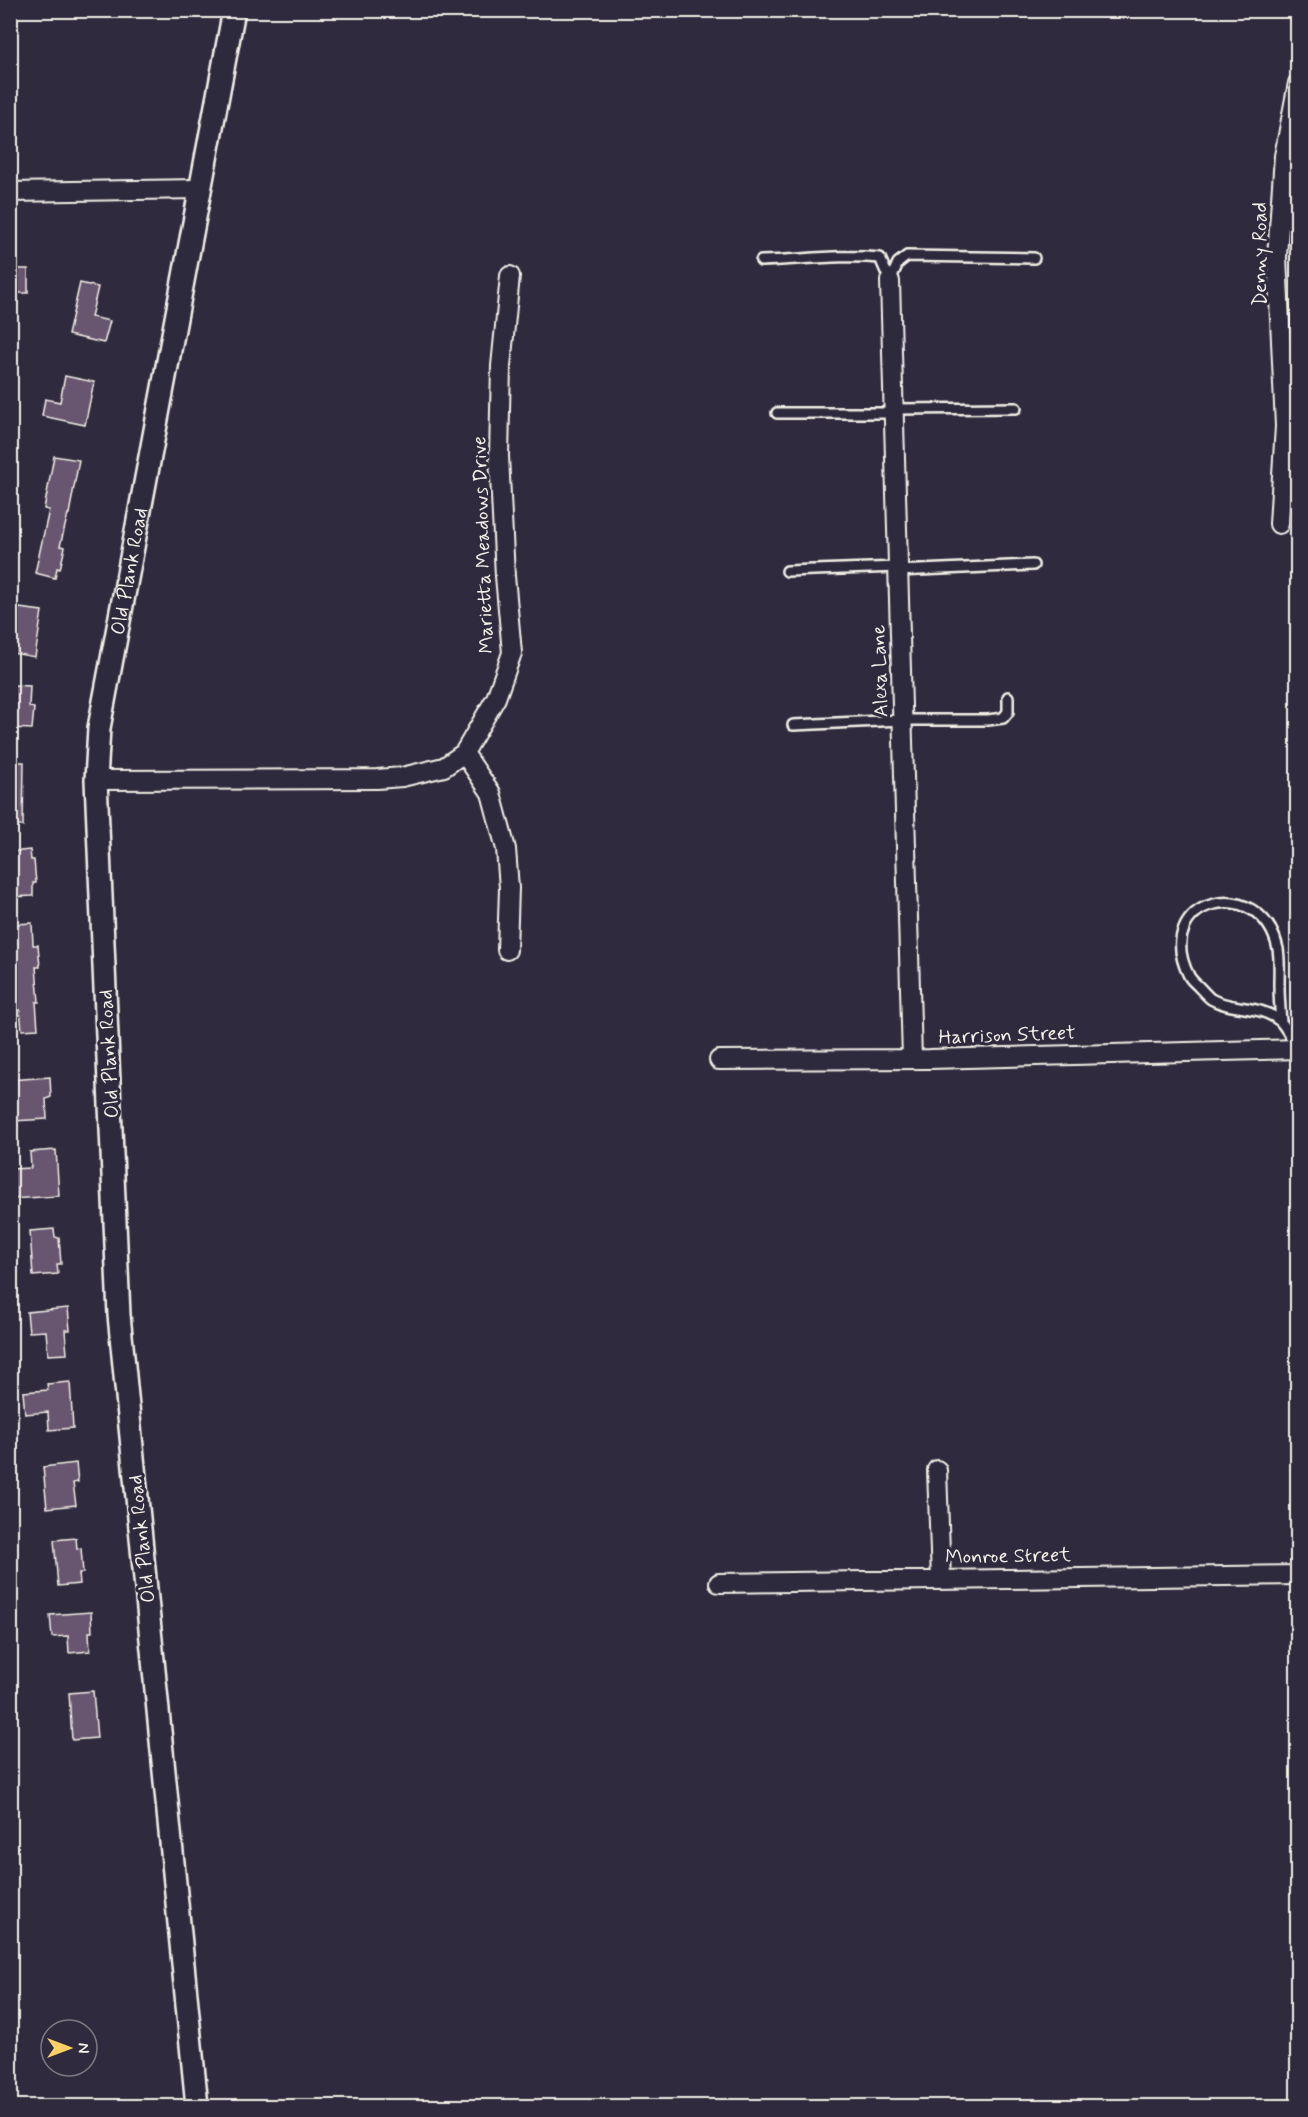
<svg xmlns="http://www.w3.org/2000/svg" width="1308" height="2117" font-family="Mynerve,sans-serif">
	<rect width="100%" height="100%" fill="#2f2a3d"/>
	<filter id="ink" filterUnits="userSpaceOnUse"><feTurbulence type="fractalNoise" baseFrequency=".0167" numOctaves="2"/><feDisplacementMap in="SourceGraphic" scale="12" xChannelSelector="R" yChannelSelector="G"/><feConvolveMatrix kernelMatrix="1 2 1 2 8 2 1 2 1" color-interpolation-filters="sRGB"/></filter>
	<g filter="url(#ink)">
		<path fill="#67556f" stroke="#f4f1e8" stroke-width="1.5" d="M10,269H28V293H10Z
			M80,283L98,287L91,317L110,321L104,343L68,335Z
			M65,376L94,382L85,425L42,416L45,399L60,402Z
			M54,456L79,460L69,514H68L60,546L65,547L60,569L57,568L55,578L35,573L49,510L44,509Z
			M19,608L42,611L35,657L12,653Z
			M12,685L30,686L29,707L34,708L32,729L10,728Z
			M10,762H24L23,826H10Z
			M30,850L31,860H34L36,883H33V896L10,897V852Z
			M32,923L33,945H38L40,967H36L39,1002H36L38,1029L22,1030L20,1010L10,1011V947L16,946L15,924Z
			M50,1077L51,1097L46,1099L47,1119L13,1121L10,1080Z
			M56,1150L59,1196L10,1199V1169L31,1168L30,1152Z
			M54,1229L55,1237L59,1238L61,1264H57L58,1274L33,1276L30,1231Z
			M68,1308L70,1330H65L67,1354L48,1355L46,1331L29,1332L27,1312Z
			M70,1382L73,1428L49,1430L48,1412L25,1414L23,1392L48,1390L47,1384Z
			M76,1463L78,1482L73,1483L76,1505L47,1508L43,1467Z
			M76,1538L77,1549L81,1548L83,1573H79L80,1584L58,1586L54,1540Z
			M91,1612L92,1632H89L90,1651L69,1653L68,1636L52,1637L50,1615Z
			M93,1691L97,1738L72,1740L69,1693Z"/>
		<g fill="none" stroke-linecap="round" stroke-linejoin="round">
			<defs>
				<path id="service" d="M761,261C801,260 841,254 880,258L890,281
					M890,281L898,263L907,256L1034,258
					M894,409L1016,408
					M777,413H894
					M787,571L898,567
					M898,571L1033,565
					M793,725L902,720H988L1003,718L1008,712V697
					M1281,1022C1280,1010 1279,998 1279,985C1279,973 1280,961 1278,949C1261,871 1150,899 1189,976C1191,980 1195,983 1198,986C1202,990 1207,996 1211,999C1232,1011 1260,1004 1280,1021C1287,1028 1292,1040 1298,1048"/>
				<path id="minor" d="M10,192L199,189
					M890,281L912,1059
					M1279,524L1285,426L1277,257L1284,156L1298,83
					M464,753L491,793L506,849L509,888L507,950
					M96,780L377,779L402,777L444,767L464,753L496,698L512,653L505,576L499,456L501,366L510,276
					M719,1060L930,1059L1298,1049
					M937,1470L941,1579
					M719,1583L1298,1575"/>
				<g id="tertiary">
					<path id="s1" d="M197,2106L119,1315L96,780L99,728L234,10"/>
				</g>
			</defs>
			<use href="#service" stroke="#f4f1e8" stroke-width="14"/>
			<use href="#minor" stroke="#f4f1e8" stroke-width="22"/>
			<use href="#tertiary" stroke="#f4f1e8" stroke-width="26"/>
			<use href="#service" stroke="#2f2a3d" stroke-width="9"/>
			<use href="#minor" stroke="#2f2a3d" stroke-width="18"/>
			<use href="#tertiary" stroke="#2f2a3d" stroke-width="21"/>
		</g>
	</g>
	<g text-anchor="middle" stroke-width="6" stroke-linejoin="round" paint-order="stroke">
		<g font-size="20" fill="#f4f1e8" stroke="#2f2a3d">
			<text transform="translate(1259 254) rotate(-90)" y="7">Denny Road</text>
			<text transform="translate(482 545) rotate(-92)" y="7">Marietta Meadows Drive</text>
			<text dy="7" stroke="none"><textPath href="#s1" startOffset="1542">Old Plank Road</textPath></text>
			<text transform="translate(879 671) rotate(-92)" y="7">Alexa Lane</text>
			<text transform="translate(1007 1034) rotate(-2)" y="7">Harrison Street</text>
			<text transform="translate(108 1054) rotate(-93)" y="7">Old Plank Road</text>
			<text transform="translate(141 1539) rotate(-96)" y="7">Old Plank Road</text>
			<text transform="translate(1008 1555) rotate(-1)" y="7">Monroe Street</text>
		</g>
	</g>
	<rect width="1308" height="2117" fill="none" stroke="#2f2a3d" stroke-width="36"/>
	<rect x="18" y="18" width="1272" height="2081" fill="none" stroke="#f4f1e8" stroke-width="2" filter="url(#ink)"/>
	<g transform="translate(69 2048) rotate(90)"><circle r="28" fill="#2f2a3d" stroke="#7e7a81" stroke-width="1.5"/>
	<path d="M0-4.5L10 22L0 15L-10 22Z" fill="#ffd166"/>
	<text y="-9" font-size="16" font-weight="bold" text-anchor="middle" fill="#f4f1e8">N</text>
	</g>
</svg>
